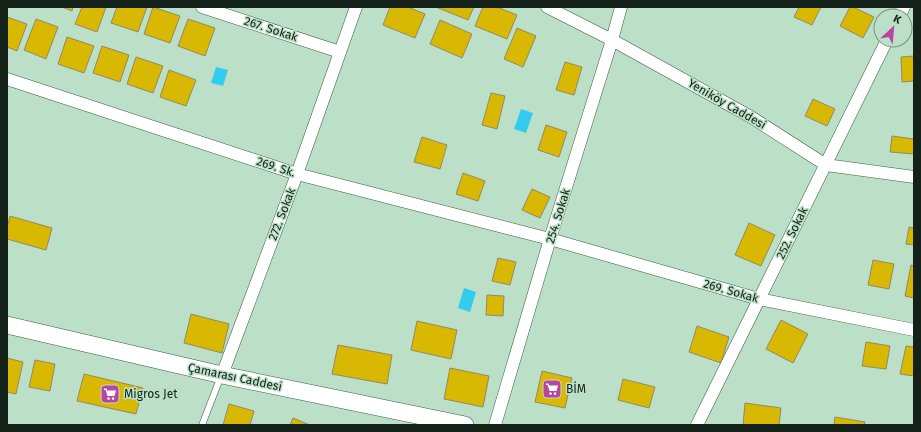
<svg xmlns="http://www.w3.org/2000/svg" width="921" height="432" font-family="'Fira Sans',sans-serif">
	<rect width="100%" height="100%" fill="#bbe0c7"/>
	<path fill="#32cdee" d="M216,67L228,70L223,86L211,83Z
		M521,109L533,113L526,133L514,129Z
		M464,288L476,292L470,312L458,308Z"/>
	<path fill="#d8b800" stroke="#928966" d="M62,7H73L72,11Z
		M82,7H106L97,32L75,24Z
		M117,7H147L138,32L111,23Z
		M153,7L180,16L170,43L144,34Z
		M390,7H408L425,14L415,38L383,25Z
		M436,7H474L468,20Z
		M483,7H497L517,15L507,39L475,26Z
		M799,7H821L812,25L794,17Z
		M850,7H853L874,17L863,38L840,26Z
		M7,17L27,24L17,51L7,47Z
		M36,19L58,27L46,59L24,50Z
		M188,19L215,28L205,56L178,46Z
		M440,20L472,34L462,58L430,44Z
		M517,28L536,36L523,67L504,59Z
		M67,37L94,46L84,73L58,64Z
		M102,46L129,55L120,82L93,73Z
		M914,56V81L902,82L901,57Z
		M136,57L163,66L153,93L127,84Z
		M565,62L582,67L574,95L556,90Z
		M169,70L196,80L186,106L160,97Z
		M491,93L505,96L497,129L482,125Z
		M813,99L835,109L827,126L805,116Z
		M546,125L567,132L559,157L538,150Z
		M892,136L914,139V154L890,152Z
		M422,137L447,145L440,169L414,162Z
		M463,173L485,181L478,201L456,194Z
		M532,189L550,197L540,218L522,210Z
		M10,216L52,228L46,250L7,239V228Z
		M749,223L775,235L761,266L735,255Z
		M909,227L914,228V245L906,244Z
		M498,258L516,262L510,285L492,281Z
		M873,260L894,264L889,289L868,285Z
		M911,265L914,266V298L905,296Z
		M487,295L504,296L503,316L486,315Z
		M191,314L229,324L222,353L184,343Z
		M781,320L808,334L793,363L766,349Z
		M417,321L457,330L451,359L411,350Z
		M697,326L729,337L721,363L689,352Z
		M866,342L890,346L886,369L862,366Z
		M338,345L392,355L387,384L332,374Z
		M906,346L914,347V376L900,374Z
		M7,358L23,362L16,394L7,392Z
		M35,360L55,364L50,391L29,387Z
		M450,368L489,376L483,407L444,399Z
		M542,371L572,378L565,408L535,402Z
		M84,374L143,388L136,414L77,401Z
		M623,379L655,387L649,408L618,400Z
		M745,403L781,408L779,425H743Z
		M229,404L254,411L250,425H223Z
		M835,417L865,422L864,425H834Z
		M293,418L310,425H290Z"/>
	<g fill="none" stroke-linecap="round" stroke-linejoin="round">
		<defs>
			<path id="lane" d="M202,425L221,376"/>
			<path id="street" d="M202,7L340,52
				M547,7L612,40L751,117L826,165L914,177
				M899,16L904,7
				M7,79L297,174L550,239L759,299L914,330
				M222,375L297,174L356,7
				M495,425L550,239L612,40L621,7
				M697,425L887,40"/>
			<path id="secondary" d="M7,325L222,375L465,425"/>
		</defs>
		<use href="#lane" stroke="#3a5b47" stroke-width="7"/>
		<use href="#street" stroke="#3a5b47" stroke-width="13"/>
		<use href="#secondary" stroke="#3a5b47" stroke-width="18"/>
		<use href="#lane" stroke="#fff" stroke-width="6"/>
		<use href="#street" stroke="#fff" stroke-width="12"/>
		<use href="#secondary" stroke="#fff" stroke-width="17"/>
	</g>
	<defs>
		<symbol id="supermarket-square" viewBox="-11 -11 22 22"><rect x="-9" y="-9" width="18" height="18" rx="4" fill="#b846a1" stroke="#bbe0c7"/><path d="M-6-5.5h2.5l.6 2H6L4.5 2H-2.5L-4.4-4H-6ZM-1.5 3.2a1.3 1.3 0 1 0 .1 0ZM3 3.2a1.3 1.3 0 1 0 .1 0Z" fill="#fff"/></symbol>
	</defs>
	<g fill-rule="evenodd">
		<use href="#supermarket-square" x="541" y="378" width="22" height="22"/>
		<use href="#supermarket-square" x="99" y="383" width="22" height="22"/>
	</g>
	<g text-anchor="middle" stroke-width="3" stroke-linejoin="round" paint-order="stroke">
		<g font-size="12" fill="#132118" stroke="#bbe0c7">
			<text transform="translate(271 29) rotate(18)" y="4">267. Sokak</text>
			<text transform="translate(727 104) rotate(30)" y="4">Yeniköy Caddesi</text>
			<text transform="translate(276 167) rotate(18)" y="4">269. Sk.</text>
			<text transform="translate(282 214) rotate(-69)" y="4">272. Sokak</text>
			<text transform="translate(558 216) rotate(-73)" y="4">254. Sokak</text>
			<text transform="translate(792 233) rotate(-64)" y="4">252. Sokak</text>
			<text transform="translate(731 291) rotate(16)" y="4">269. Sokak</text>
			<text transform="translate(235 377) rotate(12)" y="4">Çamarası Caddesi</text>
		</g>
		<g font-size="12" fill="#132118" stroke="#bbe0c7" text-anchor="start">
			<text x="566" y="393">BİM</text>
			<text x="124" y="398">Migros Jet</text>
		</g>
	</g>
	<rect width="921" height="432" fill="none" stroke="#132118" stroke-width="16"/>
	<g transform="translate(893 28) rotate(26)"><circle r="19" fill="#bbe0c7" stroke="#789481"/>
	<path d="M0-3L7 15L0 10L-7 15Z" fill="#b846a1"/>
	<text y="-6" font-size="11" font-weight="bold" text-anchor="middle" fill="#132118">K</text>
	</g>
</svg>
